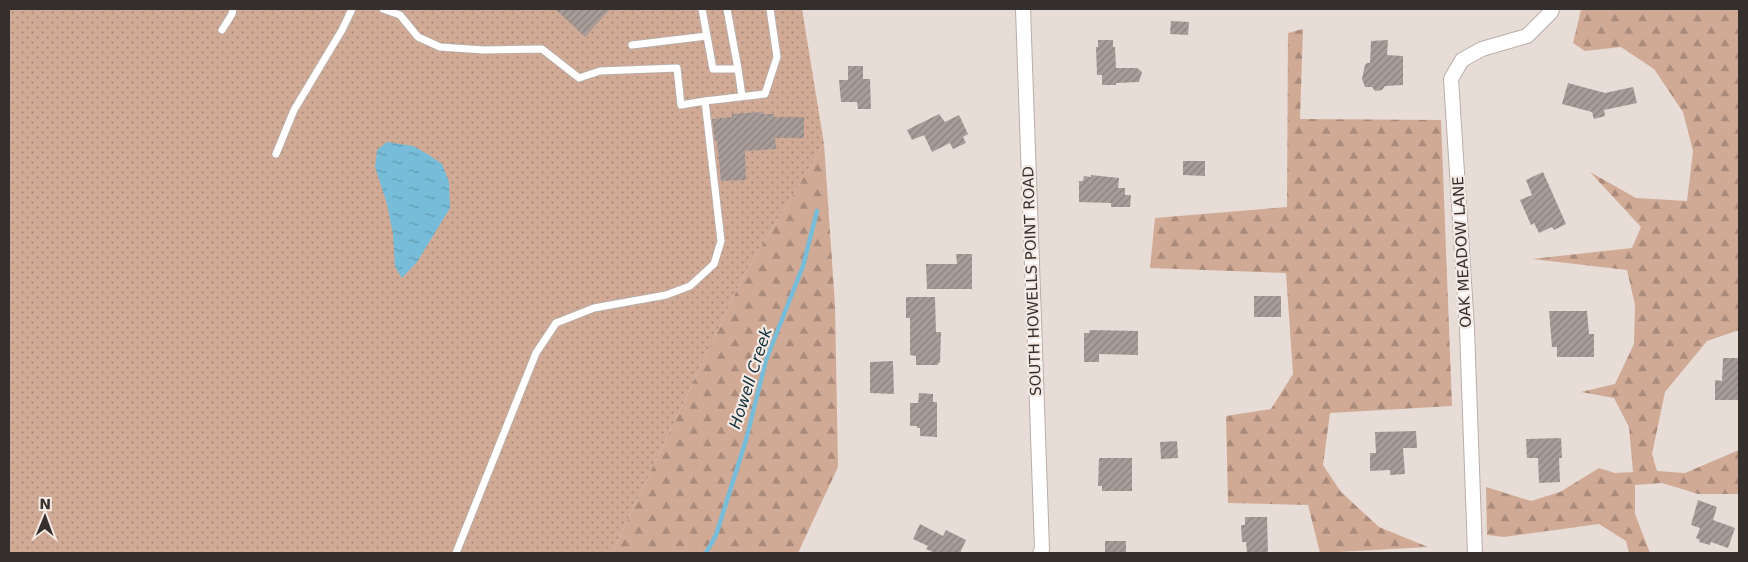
<svg xmlns="http://www.w3.org/2000/svg" width="1748" height="562" font-family="'DejaVu Sans',sans-serif">
	<defs>
		<pattern id="grass-dots" width="8" height="8" patternUnits="userSpaceOnUse" patternTransform="scale(1.25)"><rect width="8" height="8" fill="#d1aa96"/><path d="M2 2h.1M6 6h.1" fill="none" stroke="#aa8b7b" stroke-width="1.8" stroke-linecap="round"/></pattern>
		<pattern id="forest-firs" width="22" height="20" patternUnits="userSpaceOnUse" patternTransform="scale(1.25)"><rect width="22" height="20" fill="#d1aa96"/><path d="M5 1l3.5 6h-7zM16 11l3.5 6h-7z" fill="#aa8b7b"/></pattern>
		<pattern id="water-ripples" width="26" height="14" patternUnits="userSpaceOnUse" patternTransform="scale(1.25)"><rect width="26" height="14" fill="#77bdd9"/><path d="M2 4q2-2 4 0t4 0M15 11q2-2 4 0t4 0" fill="none" stroke="#629ab0"/></pattern>
		<pattern id="building-hatch" width="6" height="6" patternUnits="userSpaceOnUse" patternTransform="scale(1.25)"><rect width="6" height="6" fill="#a89c99"/><path d="M-1 1l2-2M0 6l6-6M5 7l2-2" fill="none" stroke="#8a807d"/></pattern>
	</defs>
	<rect width="100%" height="100%" fill="#e7dcd6"/>
	<path fill="url(#grass-dots)" d="M9,9H802L824,144L744,275L612,553H9Z"/>
	<path fill="url(#forest-firs)" d="M1590,9H1739V330L1707,341L1665,392L1652,454L1657,471L1685,473L1739,450V494H1698L1662,483L1635,485V514L1650,553H1629L1626,541L1599,524L1504,537L1487,535L1486,487L1531,501L1560,492L1599,468L1615,473L1633,472L1629,427L1614,398L1581,392L1615,384L1634,344L1635,305L1627,270L1532,259L1632,248L1641,227L1590,172L1636,198L1687,201L1693,151L1683,112L1654,69L1621,47L1585,51L1573,43L1581,10Z
		M1303,29L1300,119L1441,120L1452,406L1330,413L1323,465L1341,492L1379,527L1428,547L1320,553L1308,505L1228,503L1226,416L1271,409L1293,374L1286,273L1150,268L1155,218L1287,207L1288,33Z
		M824,144L835,305L838,467L798,553H612L744,275Z"/>
	<path fill="url(#water-ripples)" d="M387,142L413,146L429,155L442,164L449,182L450,208L417,262L402,278L395,267L393,234L387,204L375,167L377,150Z"/>
	<g fill="none" stroke-linecap="round" stroke-linejoin="round">
		<path stroke="#77bdd9" stroke-width="4.5" d="M706,553L716,535L746,440L766,360L803,266L817,211"/>
	</g>
	<path fill="url(#building-hatch)" d="M555,9H610L585,37Z
		M1171,21L1189,22L1188,35L1170,34Z
		M1098,40H1113V47H1115L1116,68H1137L1142,72L1139,82L1116,83V85H1102V75H1097L1096,47H1098Z
		M1388,40L1387,55L1403,56V85L1385,86L1382,90L1375,91L1372,87H1365L1362,79L1365,65L1367,63H1370L1371,41Z
		M848,66H863V79H870L871,109H858L857,102H841L839,80H848Z
		M1568,83L1605,93L1633,87L1637,103L1604,110L1605,116L1594,119L1592,112L1562,104Z
		M763,112V114H774V117H804V138H775L776,149L745,151L746,180L721,181L717,141H715L712,119L732,117V114Z
		M939,114L945,122L959,115L968,134L963,137L966,143L953,149L950,143L932,152L924,135L912,140L907,130Z
		M1183,161H1205V176L1183,175Z
		M1543,172L1566,224L1554,230L1552,227L1539,233L1534,223L1531,225L1520,200L1532,195L1526,180Z
		M1091,175L1119,178L1118,188H1125V195H1131L1130,207H1111V203L1079,202V181H1083L1084,176L1091,177Z
		M956,254H972V289H927L926,264H957Z
		M1254,296H1281V317H1254Z
		M906,297H935L936,332H941L940,363H938V365H916V356L910,355V318H906Z
		M1549,311H1587L1589,334H1594V357H1557V347H1552Z
		M1090,330L1138,331V355L1099,354V362H1084V333H1089Z
		M1723,358H1739V400H1715V380L1722,381Z
		M893,361L894,394L870,393V362Z
		M919,393L933,394V402H937V437L920,436V428H917V426H910V403H918Z
		M1416,431L1417,448H1403L1405,474L1390,475V470L1370,471V453H1376L1375,432Z
		M1561,438L1562,458H1559L1560,482L1539,483L1538,458H1527L1526,439Z
		M1177,441L1178,458L1161,459L1160,442Z
		M1100,458H1132V491H1102V486H1098L1099,459Z
		M1698,500L1717,507L1713,520L1735,528L1728,548L1711,542L1710,545L1699,542L1700,540L1696,538L1700,528L1691,525Z
		M1245,517H1267L1268,553H1247L1246,542H1242L1241,525H1245Z
		M920,524L943,536L946,530L966,540L960,553H935L926,549L928,546L913,539Z
		M1105,541H1126V553H1105Z"/>
	<g fill="none" stroke-linecap="round" stroke-linejoin="round">
		<defs>
			<path id="service" d="M383,9L400,15L418,37L440,47L484,50L542,49L579,78L600,71L677,68L681,105L705,101
				M702,9L713,69H738L742,96
				M727,9L738,69
				M222,30L232,14L233,9
				M632,45L707,36
				M276,154L294,110L342,30L352,9
				M456,553L536,353L556,323L594,308L666,295L690,286L714,264L721,241L705,101L765,94L777,57L770,9"/>
			<path id="minor" d="M1023,9L1042,549L1040,553
				M1475,553L1467,329L1451,79L1462,60L1482,49L1527,36L1551,12L1552,9"/>
		</defs>
		<use href="#service" stroke="#b9aea8" stroke-width="9"/>
		<use href="#minor" stroke="#b9aea8" stroke-width="16"/>
		<use href="#service" stroke="#fff" stroke-width="7"/>
		<use href="#minor" stroke="#fff" stroke-width="14"/>
	</g>
	<g text-anchor="middle" stroke-width="4.5" stroke-linejoin="round" paint-order="stroke">
		<g font-size="15" fill="#35302e" stroke="#f5e9e3">
			<text transform="translate(1462 252) rotate(-93)" y="5">OAK MEADOW LANE</text>
			<text transform="translate(1032 281) rotate(-92)" y="5">SOUTH HOWELLS POINT ROAD</text>
		</g>
		<g font-size="16" font-style="italic" fill="#0f303c" stroke="#f5e9e3">
			<text transform="translate(750 378) rotate(-72)" y="6">Howell Creek</text>
		</g>
	</g>
	<rect width="1748" height="562" fill="none" stroke="#35302e" stroke-width="20"/>
	<g transform="translate(45 517) rotate(1)" stroke="#f5e9e3" stroke-width="4" paint-order="stroke">
	<path d="M0-4L9 19L0 12L-9 19Z" fill="#35302e"/>
	<text y="-8" font-size="14" font-weight="bold" text-anchor="middle" fill="#35302e">N</text>
	</g>
</svg>
